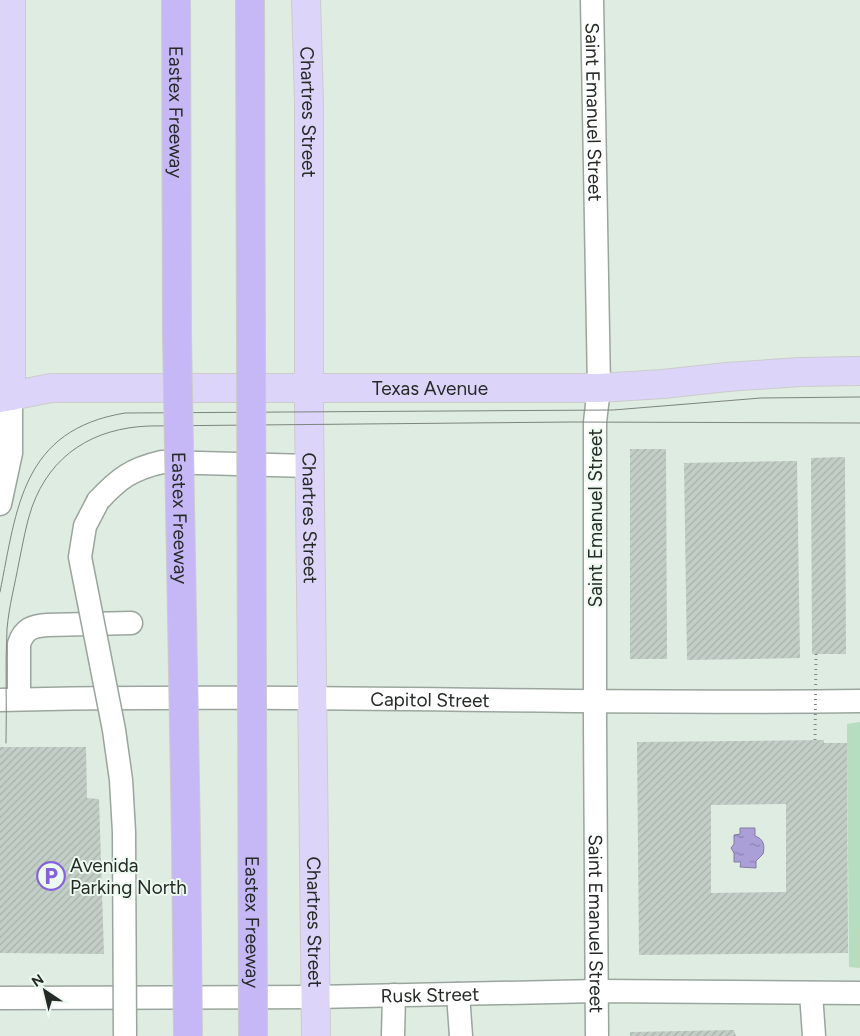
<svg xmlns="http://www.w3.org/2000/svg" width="860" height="1036" font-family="Figtree,sans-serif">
	<defs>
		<pattern id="water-ripples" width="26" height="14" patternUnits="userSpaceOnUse" patternTransform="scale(1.25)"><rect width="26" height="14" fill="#ab9fd8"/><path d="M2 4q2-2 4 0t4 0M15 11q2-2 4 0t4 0" fill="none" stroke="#8b82af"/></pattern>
		<pattern id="building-hatch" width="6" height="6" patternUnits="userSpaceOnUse" patternTransform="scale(1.25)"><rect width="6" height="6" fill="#c3cfc6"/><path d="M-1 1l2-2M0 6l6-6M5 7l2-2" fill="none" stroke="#a7b2aa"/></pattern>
	</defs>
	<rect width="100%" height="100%" fill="#dfece2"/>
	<path fill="#b7ddc0" d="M860,722V968L849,967L847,743V724Z"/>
	<path fill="url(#water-ripples)" stroke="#837ca3" d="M740,828H755V836C764,839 765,846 763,854L756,861V868L740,867L741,862H734V853L731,848L734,844V835L740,834Z"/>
	<path fill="url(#building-hatch)" fill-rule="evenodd" d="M630,449H666L667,659H630Z
		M845,457L846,654H812L811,458Z
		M797,461L800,658L687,660L684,463Z
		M824,740V743H847L848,953L639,955L637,742ZM786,804V892L711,893V805Z
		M0,747H86L87,798L99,799L104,954L0,953Z
		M734,1030L736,1036H630V1032Z"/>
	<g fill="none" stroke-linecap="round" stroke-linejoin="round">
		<defs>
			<g id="minor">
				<path id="s1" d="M592,0L599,388L595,422V723L597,1036"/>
				<path d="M98,501C119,478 132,469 162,462L309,466"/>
				<path d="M0,504L11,453V396"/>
				<path d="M19,699V644C24,629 32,626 47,625L131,623"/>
				<path id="s2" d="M0,700C287,693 573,705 860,701"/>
				<path d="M811,993L814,1036"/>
				<path d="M458,994L461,1036"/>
				<path id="s3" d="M0,998L316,997L597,991L860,993"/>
				<path d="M393,1036L394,995"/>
			</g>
			<g id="major">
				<path id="s4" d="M306,0L309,102V411L316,1036"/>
				<path d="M11,396V0"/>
				<path id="s5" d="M0,398L51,388H599L663,384L727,377L800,372L860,371"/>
			</g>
		</defs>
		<use href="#minor" stroke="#9aa69d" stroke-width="25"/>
		<use href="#major" stroke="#cbcccb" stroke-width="30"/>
		<use href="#minor" stroke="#fff" stroke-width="22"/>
		<use href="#major" stroke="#ddd4fa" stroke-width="28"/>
		<path stroke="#7c857e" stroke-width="1" d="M0,592C17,507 22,430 125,413L613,410L761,398L860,397
			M6,743C7,705 5,667 7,629C9,606 15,584 19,562C23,543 26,524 32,507C51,454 94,428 149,426L573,422L860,423"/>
		<defs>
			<path id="minor-bridge" d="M98,501L85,526L80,557L114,730L121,780L124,832L125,1036"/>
			<g id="highway-bridge">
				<path id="s6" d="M176,0L177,336L186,839L188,1036"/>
				<path id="s7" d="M250,0L253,1036"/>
			</g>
		</defs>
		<use href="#minor-bridge" stroke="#9aa69d" stroke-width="25" stroke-linecap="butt"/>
		<use href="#highway-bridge" stroke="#cbcccb" stroke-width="30" stroke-linecap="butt"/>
		<path stroke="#7f8881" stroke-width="3" stroke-dasharray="1 4" stroke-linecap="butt" d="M815,740L816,654"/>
		<use href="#minor-bridge" stroke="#fff" stroke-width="22"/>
		<use href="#highway-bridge" stroke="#c6b8f7" stroke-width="28"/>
	</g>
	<defs>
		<symbol id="parking-ring" viewBox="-11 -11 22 22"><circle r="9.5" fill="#ecf9ef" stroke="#8661dc" stroke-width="1.5"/><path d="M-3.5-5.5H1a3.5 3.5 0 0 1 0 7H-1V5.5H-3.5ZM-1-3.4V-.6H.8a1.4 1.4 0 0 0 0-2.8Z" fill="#8661dc"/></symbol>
	</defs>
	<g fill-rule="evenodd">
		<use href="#parking-ring" x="35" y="860" width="32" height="32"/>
	</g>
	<g text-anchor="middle" stroke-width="4" stroke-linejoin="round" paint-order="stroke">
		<g font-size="19" fill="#252a26" stroke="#ecf9ef">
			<text dy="7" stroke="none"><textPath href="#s6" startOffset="112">Eastex Freeway</textPath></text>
			<text dy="7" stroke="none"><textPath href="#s4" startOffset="112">Chartres Street</textPath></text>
			<text dy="7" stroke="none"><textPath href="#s1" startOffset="112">Saint Emanuel Street</textPath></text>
			<text dy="7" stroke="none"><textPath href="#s5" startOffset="431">Texas Avenue</textPath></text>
			<text dy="7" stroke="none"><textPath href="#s6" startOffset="518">Eastex Freeway</textPath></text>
			<text dy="7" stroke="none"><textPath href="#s4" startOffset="518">Chartres Street</textPath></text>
			<text transform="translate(595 518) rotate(-90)" y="7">Saint Emanuel Street</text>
			<text dy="7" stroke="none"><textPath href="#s2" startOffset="430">Capitol Street</textPath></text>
			<text dy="7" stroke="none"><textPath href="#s7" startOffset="922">Eastex Freeway</textPath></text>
			<text dy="7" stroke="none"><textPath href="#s4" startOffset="922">Chartres Street</textPath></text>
			<text dy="7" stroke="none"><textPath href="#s1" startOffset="924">Saint Emanuel Street</textPath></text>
			<text dy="7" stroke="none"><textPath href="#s3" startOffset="430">Rusk Street</textPath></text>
		</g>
		<g font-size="19" fill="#252a26" stroke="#ecf9ef" text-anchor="start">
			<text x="70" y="872">Avenida<tspan x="70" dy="22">Parking North</tspan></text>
		</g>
	</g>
	<g transform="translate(45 991) rotate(325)" stroke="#ecf9ef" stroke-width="4" paint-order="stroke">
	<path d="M0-4L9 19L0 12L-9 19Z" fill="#252a26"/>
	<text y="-8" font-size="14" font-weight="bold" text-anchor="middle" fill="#252a26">N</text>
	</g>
</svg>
